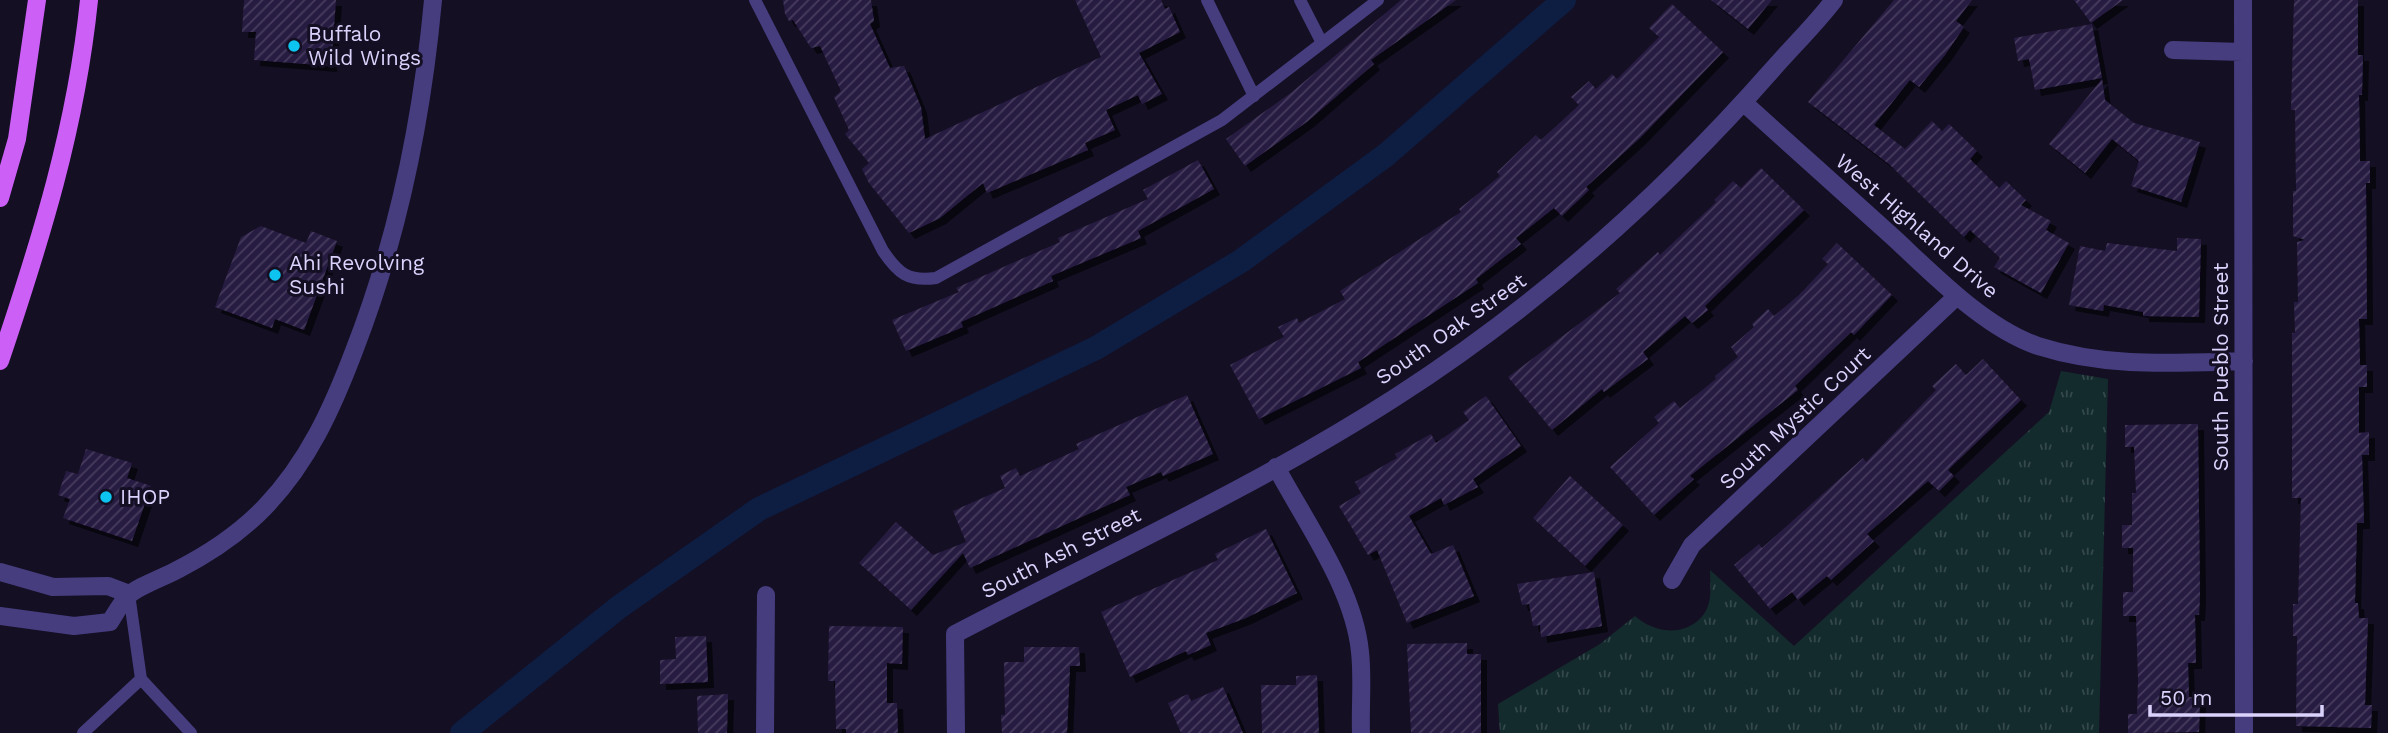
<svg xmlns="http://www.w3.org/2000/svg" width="2388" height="733" font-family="'Work Sans',sans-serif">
	<defs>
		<pattern id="park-tufts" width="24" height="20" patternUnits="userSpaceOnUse" patternTransform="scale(1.75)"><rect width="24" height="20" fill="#132b2c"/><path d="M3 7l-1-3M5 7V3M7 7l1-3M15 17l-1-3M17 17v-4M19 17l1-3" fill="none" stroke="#35494c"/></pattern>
		<pattern id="building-hatch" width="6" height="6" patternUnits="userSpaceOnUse" patternTransform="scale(1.75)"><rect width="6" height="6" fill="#281c42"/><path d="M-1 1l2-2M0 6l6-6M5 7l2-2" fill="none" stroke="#473c5e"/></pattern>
		<filter id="shadow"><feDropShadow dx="6" dy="6" stdDeviation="0" flood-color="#0009"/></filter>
	</defs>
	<rect width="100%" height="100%" fill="#140f23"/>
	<path fill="url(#park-tufts)" d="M2061,371L2108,379L2099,733H1500L1498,704L1600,644L1635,616C1654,633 1686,638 1704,614C1713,601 1710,584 1710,570L1794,646L2049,412Z"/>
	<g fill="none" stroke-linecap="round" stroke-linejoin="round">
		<path stroke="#0e1d42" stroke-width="24" d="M462,733L619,607L759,509L1096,348L1241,261L1386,155L1564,0"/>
	</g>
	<path fill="url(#building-hatch)" filter="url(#shadow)" d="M244,0H336L331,66L254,60L256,32H242Z
		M783,0H871L874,21L870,24L890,68L904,66L921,107L925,139L1101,57L1075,0H1161L1165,9L1169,7L1180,32L1139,53L1162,94L1142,104L1138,95L1106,110L1115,130L1085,143L1088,150L987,193L983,183L940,218L909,233L869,183L862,169L869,163L845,134L849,130L834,97L841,91L820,46L811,48L793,20L789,21L785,14Z
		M1401,0H1456L1371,60L1374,64L1308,121L1245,166L1226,139L1292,92Z
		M1711,0H1772L1748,29Z
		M1894,0H1972L1956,21L1964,27L1945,55L1919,87L1910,80L1874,125L1905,149L1932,121L1942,131L1949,124L1977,151L1970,159L1999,188L2006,181L2026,200L2021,205L2051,221L2046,230L2069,243L2041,293L1994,267L2000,258L1970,230L1964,237L1890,165L1808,102Z
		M2074,0H2123L2091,23Z
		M2294,0H2358V55H2363L2362,95H2359L2360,161H2370V183H2366L2367,319H2359L2360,365H2367V387H2359V433L2369,432V455H2362L2364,523H2357L2355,603H2358L2359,618H2368L2365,705H2372L2371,728L2296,726L2297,636H2293V604H2298L2301,498H2292V333H2295L2294,302H2298L2297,242L2305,240L2293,236V191H2296L2295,110H2291Z
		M1672,4L1723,52L1640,138L1586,187L1589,190L1562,216L1554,208L1516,238L1521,244L1476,279L1478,283L1358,362L1361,368L1259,419L1230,365L1284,337L1278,327L1297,318L1299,323L1345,299L1340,291L1461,212L1459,209L1500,176L1497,172L1536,135L1541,140L1579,105L1571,97L1589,81L1596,89L1612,74L1617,79L1659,37L1649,28Z
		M2092,24L2102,78L2035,90L2029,59L2018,61L2014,38Z
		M2102,79L2105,100L2134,123L2200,142L2181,202L2131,186L2139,161L2112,139L2085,173L2049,144Z
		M1198,160L1214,189L1138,231L1141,238L1051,276L1053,281L961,322L963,327L906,351L892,320L959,292L956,288L1060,242L1058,238L1148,199L1143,190Z
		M1761,168L1804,210L1705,306L1708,310L1692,323L1685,316L1643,352L1648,359L1604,392L1602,389L1552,430L1508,377L1620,293L1616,289L1658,252L1660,255L1716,202L1714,200L1733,181L1741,188Z
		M261,226L306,243L311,231L337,241L304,330L275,319L272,328L215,307L241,237Z
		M2177,238L2201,239L2199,317L2143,316V312L2104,305L2103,311L2069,305L2080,246L2105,251L2107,243L2177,251Z
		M1837,243L1892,295L1854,335L1851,332L1795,386L1798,390L1690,476L1694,479L1654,515L1610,467L1659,423L1654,417L1674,401L1680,408L1716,379L1715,376L1738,357L1731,347L1754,327L1752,324L1768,309L1774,316L1799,295L1828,264L1822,259Z
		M1983,359L2021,400L1948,470L1954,476L1939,491L1928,481L1867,534L1874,541L1831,580L1827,576L1798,600L1792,592L1770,609L1734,565L1759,544L1762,548L1863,458L1866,462L1936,390L1932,386L1956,364L1966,375Z
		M1187,395L1213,454L1163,476L1161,472L1126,487L1130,495L970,568L963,553L911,610L859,563L896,522L933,555L966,542L953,511L1005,488L1000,476L1016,468L1020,476L1079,449L1076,444Z
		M1486,396L1521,446L1473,479L1478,487L1444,505L1441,498L1409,516L1431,554L1453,545L1474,596L1407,623L1377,550L1368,555L1339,506L1361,493L1355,482L1397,458L1395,454L1431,434L1436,443L1469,420L1463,412Z
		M2198,424L2200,595L2199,615H2195L2196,663H2188L2189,697H2200L2199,732L2128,733V714H2137L2138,679L2136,616H2123V592H2133V548H2122V525H2132V493H2136L2134,447H2125V425Z
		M86,449L132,463L127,478L151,486L132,541L63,518L70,499L58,495L66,471L78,474Z
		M1570,476L1623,525L1585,566L1533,518Z
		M1266,529L1297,593L1246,618L1206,633L1211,645L1188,655L1186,651L1130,677L1101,612L1218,560L1215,554Z
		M1594,572L1602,626L1541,637L1540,625L1533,626L1529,604L1522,605L1517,584Z
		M829,626L903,627L902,664L887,663V703H897L898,733H846V729H836L835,681H828Z
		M706,636L708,682L660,684V660L676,659L675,637Z
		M1467,643V654H1481V733H1411L1407,644Z
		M1024,647H1079L1080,666H1070L1067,733H1002L1001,715H1005L1004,662H1024Z
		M1317,675L1319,733H1262L1261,685H1296V676Z
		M1223,687L1243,733H1181L1168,703L1188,694L1191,701Z
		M728,694L727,733H698L697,696Z"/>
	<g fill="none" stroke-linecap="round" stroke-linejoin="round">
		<path stroke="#463d7f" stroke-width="12" d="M755,0L883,251C898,273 908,282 936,278L1222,120L1378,0
			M1207,0L1254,96
			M1300,0L1322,43
			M129,594L141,679L191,733
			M83,733L141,679"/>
		<path stroke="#463d7f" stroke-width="18" d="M2243,0L2244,733
			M2173,50L2243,52
			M1743,102C1793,147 1844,193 1894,238C1935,276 1985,328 2038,346C2107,368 2174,363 2244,361
			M1276,467C1306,523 1354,589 1360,652C1363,679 1360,706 1361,733
			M0,572L53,587L108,586L129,594
			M1672,580L1692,545L1957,296
			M0,616L74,626L110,622C115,614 121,603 128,596C136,587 167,576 179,569C210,553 241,532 265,507C308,462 332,409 354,351C398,238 422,121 433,0
			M765,733L766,595
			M956,733L955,634C1102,557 1256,487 1396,397C1536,307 1662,195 1772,70C1792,47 1815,25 1834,0"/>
		<path stroke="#cc60f6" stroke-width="18" d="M0,198L17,139L37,0
			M0,361C41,239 76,128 89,0"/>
	</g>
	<g fill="#0dc3ef" stroke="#140f23" stroke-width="2.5">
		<circle cx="294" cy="46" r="7"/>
		<circle cx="275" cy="275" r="7"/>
		<circle cx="106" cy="497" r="7"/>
	</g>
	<g text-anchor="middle" stroke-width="6" stroke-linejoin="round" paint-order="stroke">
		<g font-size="21" fill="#dcd3fd" stroke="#140f23" text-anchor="start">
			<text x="308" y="41">Buffalo<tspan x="308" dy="24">Wild Wings</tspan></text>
			<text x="289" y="270">Ahi Revolving<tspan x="289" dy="24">Sushi</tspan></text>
			<text x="120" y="504">IHOP</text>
		</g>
		<g font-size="21" fill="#dcd3fd" stroke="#140f23">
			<text transform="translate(1917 226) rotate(41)" y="7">West Highland Drive</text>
			<text transform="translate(1451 329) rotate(-35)" y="7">South Oak Street</text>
			<text transform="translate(2221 367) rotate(-90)" y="7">South Pueblo Street</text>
			<text transform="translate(1795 418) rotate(-43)" y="7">South Mystic Court</text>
			<text transform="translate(1061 553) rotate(-27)" y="7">South Ash Street</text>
		</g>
	</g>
	<path d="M2150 705v10h172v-10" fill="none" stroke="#dcd3fd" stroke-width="3.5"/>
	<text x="2160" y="705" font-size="21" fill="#dcd3fd" stroke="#140f23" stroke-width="5" paint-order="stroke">50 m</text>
</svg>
